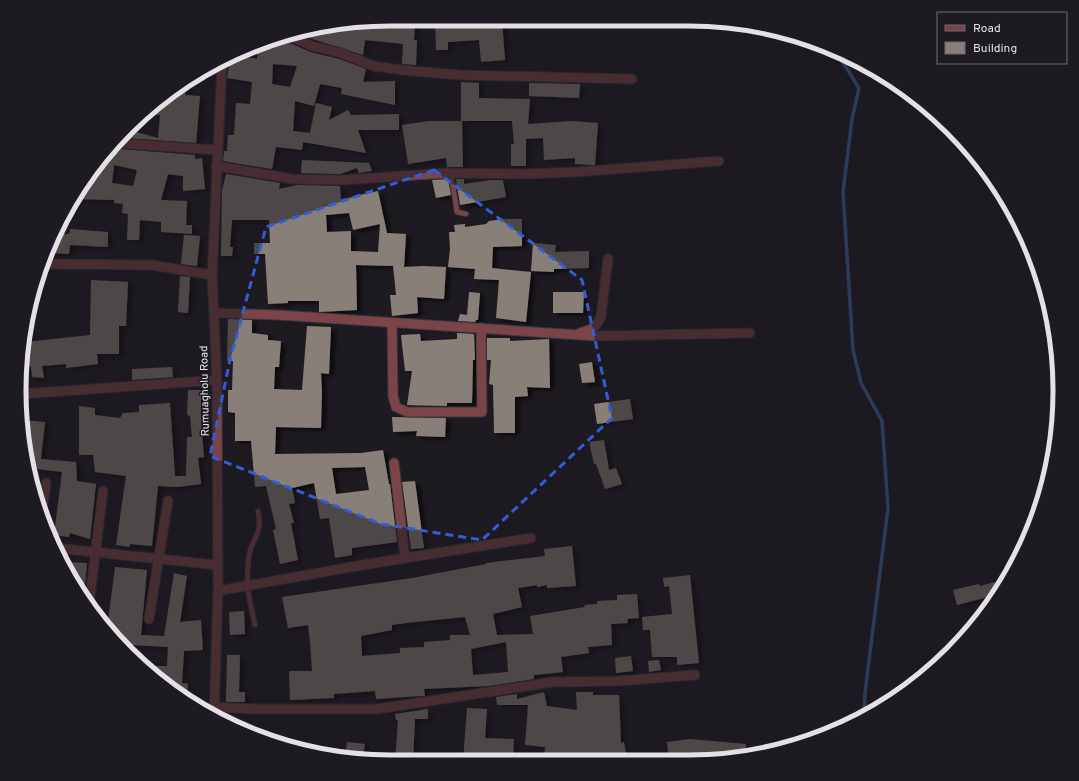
<svg xmlns="http://www.w3.org/2000/svg" width="1079" height="781" font-family="Overpass,sans-serif">
	<defs>
		<filter id="shadow"><feDropShadow dx="4.5" dy="2.5" stdDeviation="2" flood-color="#0009"/></filter>
	</defs>
	<rect width="100%" height="100%" fill="#1e1a21"/>
	<g fill="none" stroke-linecap="round" stroke-linejoin="round">
		<path stroke="#4264a2" stroke-width="3.5" d="M839,56L859,88L852,119L843,192L853,350L861,383L882,421L888,508L865,693L864,714"/>
	</g>
	<path fill="#887f79" fill-rule="evenodd" filter="url(#shadow)" d="M390,19H415L414,40H417L416,65L402,64L403,44L365,40L363,55L306,37L307,30Z
		M435,19H488V22L502,21L505,60L481,62L479,40L448,42V50H436Z
		M278,39L283,40L310,52L339,59L366,69L363,82L395,81V105L341,94L342,88L320,84L314,106L295,101L293,131L310,133L316,103L332,107L329,120L348,110L351,115L399,114V130H358L366,153L303,142L302,150L276,147L272,169L223,161L224,151H227L228,135H234L236,103L250,104L252,82L227,78L230,61L241,56L257,59L258,48ZM273,64L297,66L290,87L272,84Z
		M187,80L185,95L200,96L196,143L126,138L129,130L158,138L160,115H156V106Z
		M461,82L479,83V98L530,99L528,124L572,121L598,123L595,165L575,164V158L544,160L543,138L526,139V166H511V144H514L512,121H461Z
		M529,83L580,84L579,98L529,96Z
		M429,121H462L463,167H447L446,158L408,164L402,125Z
		M120,149L195,155V159L202,158L205,189L183,191V176L168,174L161,200L187,201L186,225H192V234L161,232V222L140,220L139,240H127L128,214L122,213L123,204L114,203V200L76,199L107,151L119,152ZM114,165L137,170L133,186L112,183Z
		M302,160L369,163L372,171L359,173L357,168L340,174L301,173Z
		M226,174L280,183L279,189L297,185L340,186L341,199L378,191L387,233L406,234L404,267L422,266L446,267L444,299L417,297L418,313L392,316L390,295H396L393,266L356,265L357,310L319,312V301H288V303L268,304L265,254H254V243H270L269,220H232L230,247H233L232,256H221L222,191ZM349,213L353,230L380,224L378,252L351,251V231L327,232L326,215Z
		M448,179L451,195L436,198L432,180Z
		M456,179H464V184L491,180H503L506,197L460,205Z
		M503,219H522V246L493,247L492,268L531,272L526,322L496,318L499,280L474,279L475,269L448,267L450,249L449,232H455L454,225L465,224V227L486,224L489,221Z
		M70,229L108,232V247L70,245L69,254L49,253L55,233L69,234Z
		M184,235L200,236L197,266L181,264Z
		M533,243L556,245L555,252L589,251V268L554,269V272L531,271Z
		M180,276L190,277L188,313L178,312Z
		M91,280L128,282L126,326H119V354H97L98,364L66,368V364L42,366L44,378L32,377L31,366L22,368V348L25,342L90,335Z
		M469,292L480,293L478,320H476L475,322L458,321L460,314L467,315Z
		M553,292H584L583,313H553Z
		M228,319L252,320V333L268,335V340L281,341L279,367H275L274,389L302,390L307,326L331,327L329,374L321,373L322,391L321,428L276,427L275,454L361,453L383,450L389,484H390L397,542L352,548V555L335,558L329,518L320,519L314,483L292,488L295,503L289,504L294,523H291L298,560L280,564L273,530L276,529L266,486L255,487L251,441H235V413L228,412V390H232L233,361H227ZM365,467L369,490L336,494L332,468Z
		M457,333L474,334L475,360H473L472,403H447V406L407,405L412,371H405L401,335L420,334L421,341L457,339Z
		M487,338H510V341L549,339L550,388L527,387L528,396L515,397V433H494L493,385L489,384L491,360H487Z
		M592,362L595,382L582,383L579,364Z
		M172,367L173,377L132,380V369Z
		M188,390H201V421L204,457L198,458L201,484L177,487L158,486L152,546L130,544V547L116,545L126,476L95,472L93,455H79V406L95,408V415L120,418L123,413L139,412V405L170,403L175,476H186L187,437H192L190,416L187,415Z
		M630,399L633,419L597,424L594,404Z
		M392,417L446,418L445,437L416,436L417,431L393,432Z
		M22,420L45,422L41,459L76,462L77,481L96,484L90,539L70,533L69,537L54,535L62,472L30,468L29,441H23Z
		M604,440L609,470L616,468L622,484L605,489L596,464H594L590,446V442Z
		M415,481L424,548L411,549L402,482Z
		M572,546L576,586L547,588V585L537,587V585L518,588L522,607L493,614L497,635L533,634L530,616L585,607L584,605L597,604V601L617,600V595L637,594L639,618L627,619L628,623L611,624L612,645L588,647L589,653L561,657L563,672L534,675V679L488,686L424,689L425,696H421L376,699L375,691L334,694V698L290,700L289,671H312L310,642L308,625L288,628L282,597L412,578L486,564V563L545,556L544,549ZM465,617L470,635H450V640L424,642V647L400,648V653L362,656L361,636L392,630V625L406,623ZM506,642L508,672L473,675L471,649Z
		M64,562L87,563L84,596Z
		M115,567L147,570L141,635L164,636L174,573L187,576L180,622L201,620L203,650L184,651L182,683L188,684L187,699L142,666H167L168,647L133,645L134,657L107,629Z
		M690,575L699,663L677,665V657H652L650,630H643L642,617L672,614L669,586L664,587L663,578Z
		M999,581L998,587L1000,590L995,598L989,599L988,597L957,605L953,590L979,584L980,586Z
		M244,611L245,634L230,635L229,612Z
		M227,655H240L239,692H245V702H226Z
		M631,656L633,671L616,673L615,658Z
		M659,660L661,670L649,672L648,661Z
		M544,692L547,706L577,710L576,692H593V695H619L621,743L624,742L627,760H544L545,747L525,745L528,705H497L496,697L517,694V699Z
		M467,708L487,709L485,738L514,739L513,760L463,761Z
		M428,709V719H415L413,761H395L398,720H396L395,714Z
		M690,739L746,744L745,757L737,759H669L667,742Z
		M347,742L365,744L362,760L345,757Z"/>
	<g fill="none" stroke-linecap="round" stroke-linejoin="round">
		<defs>
			<path id="service" d="M451,173L457,212L466,214
				M255,625C249,598 245,584 249,556C252,536 263,537 258,511"/>
			<path id="minor" d="M287,35L312,46L341,53L374,66L402,70L461,75L632,79
				M114,143L217,150
				M216,166L293,179L342,180L446,173L525,174L576,172L719,161
				M46,264L152,265L212,275
				M214,313L278,315L596,336L750,333
				M392,323L393,396L396,407L407,412H482L481,328
				M580,333C592,329 597,328 601,316L608,259
				M22,394L217,380
				M394,463L405,558
				M42,513L46,483
				M56,548L217,565
				M1004,586L1006,579L1010,577
				M218,591L362,565L531,538
				M89,605L103,491
				M149,619L168,501
				M215,707L256,709H377L553,682L618,681L695,675
				M214,717L218,591L217,380L212,275L222,65"/>
		</defs>
		<use href="#service" stroke="#3a363d" stroke-width="6"/>
		<use href="#minor" stroke="#3a363d" stroke-width="11"/>
		<use href="#service" stroke="#7b4448" stroke-width="4.5"/>
		<use href="#minor" stroke="#7b4448" stroke-width="9"/>
	</g>
	<path d="M0 0H1079V781H0ZM434,170L582,280L612,418L482,540L381,524L210,456L230,360L266,227Z" fill="#1e1a21" fill-opacity=".55" fill-rule="evenodd"/>
	<path fill="none" stroke="#315dd9" stroke-width="3" stroke-dasharray="8 5" stroke-linejoin="round" d="M434,170L582,280L612,418L482,540L381,524L210,456L230,360L266,227Z"/>
	<g text-anchor="middle" stroke-width="3" stroke-linejoin="round" paint-order="stroke">
		<g font-size="11" fill="#e3e1e6" stroke="#1e1a21">
			<text transform="translate(204 391) rotate(-91)" y="4">Rumuagholu Road</text>
		</g>
	</g>
	<path d="M0 0H1079V781H0ZM390 26H689A364 364 0 0 1 1053 390V391A364 364 0 0 1 689 755H390A364 364 0 0 1 26 391V390A364 364 0 0 1 390 26Z" fill="#1e1a21" fill-rule="evenodd"/>
	<path fill="none" stroke="#e3e1e6" stroke-width="5" d="M390 26H689A364 364 0 0 1 1053 390V391A364 364 0 0 1 689 755H390A364 364 0 0 1 26 391V390A364 364 0 0 1 390 26Z"/>
	<rect x="937" y="12" width="130" height="52" fill="#1e1a21" stroke="#6d6a70"/>
	<rect x="945" y="25" width="20" height="6" fill="#7b4448" stroke="#6d6a70"/>
	<text x="973" y="32" font-size="12" fill="#e3e1e6">Road</text>
	<rect x="945" y="42" width="20" height="12" fill="#887f79" stroke="#6d6a70"/>
	<text x="973" y="52" font-size="12" fill="#e3e1e6">Building</text>
</svg>
